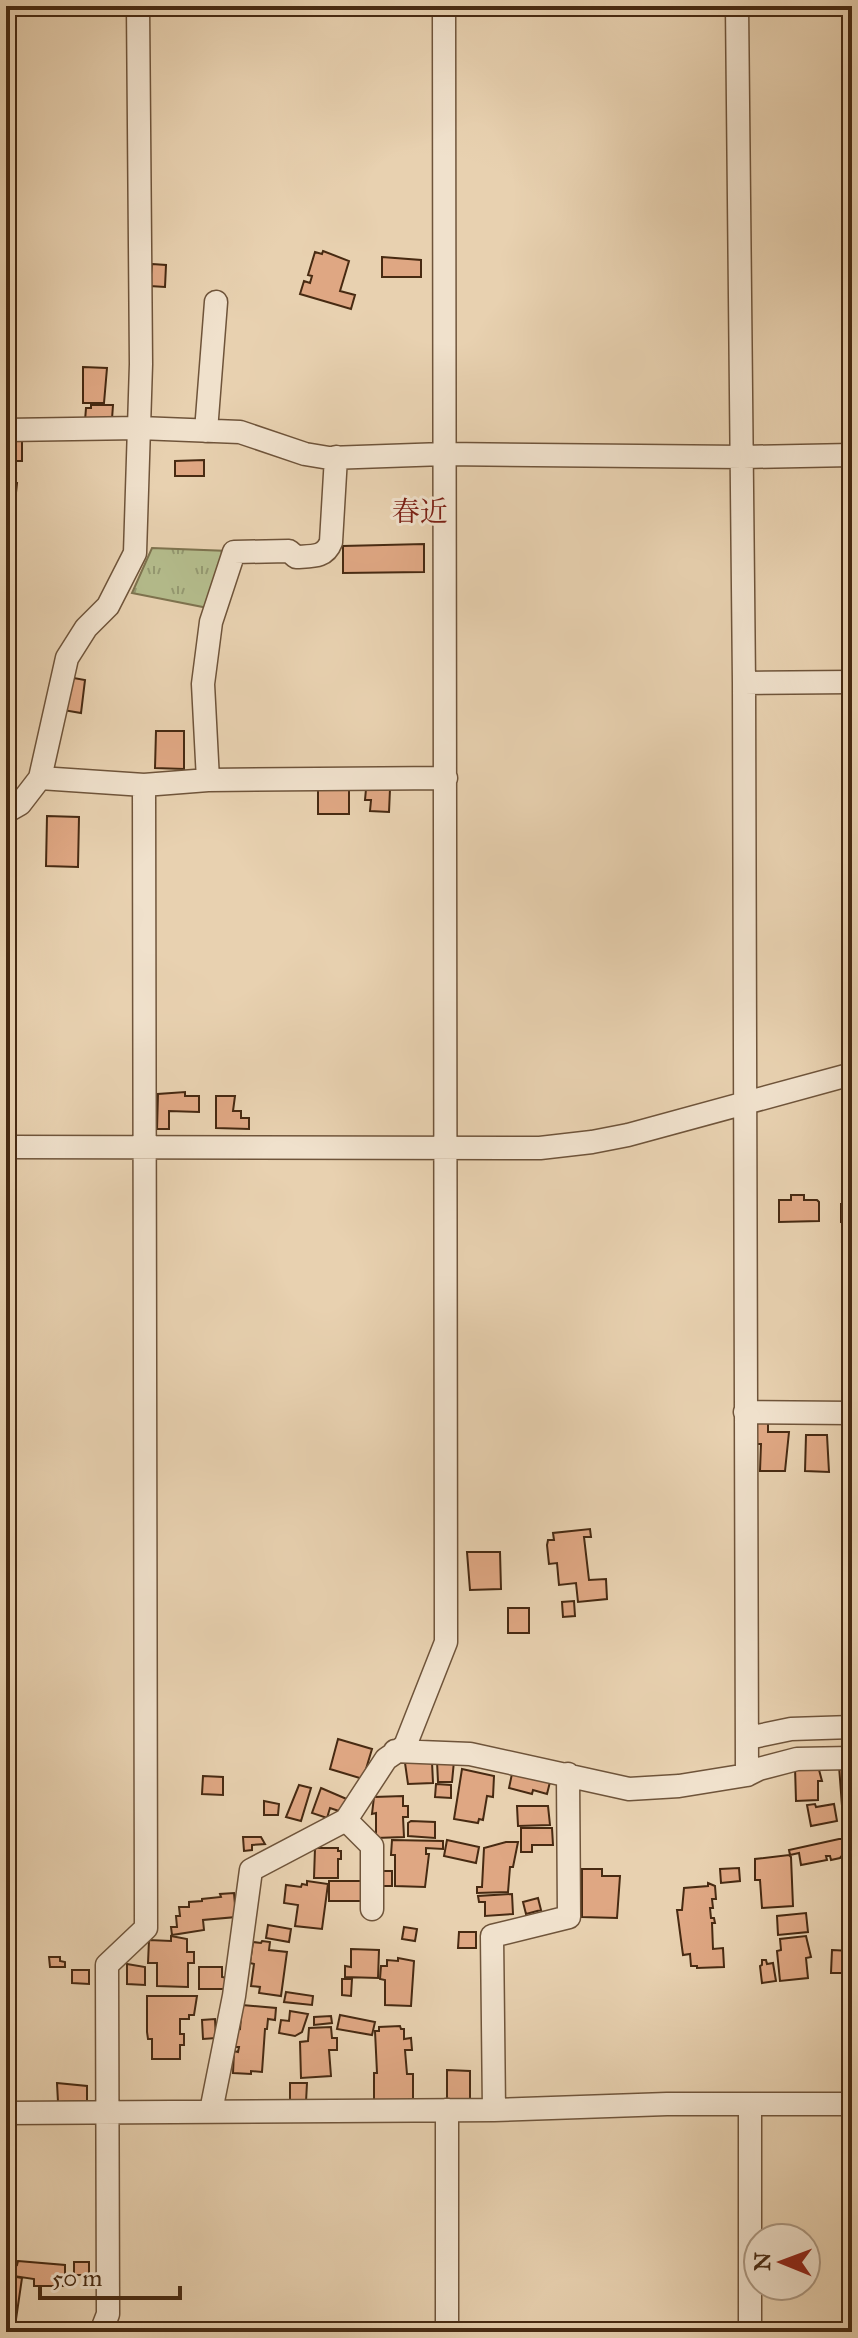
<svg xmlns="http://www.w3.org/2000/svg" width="858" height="2338" font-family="'IM FELL Great Primer','Noto Serif JP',serif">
	<defs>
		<pattern id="grass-tufts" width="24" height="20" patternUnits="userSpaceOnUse" patternTransform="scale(2)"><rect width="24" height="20" fill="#b4bc8c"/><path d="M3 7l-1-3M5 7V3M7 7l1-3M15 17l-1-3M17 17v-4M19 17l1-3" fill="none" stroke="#949971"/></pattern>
	</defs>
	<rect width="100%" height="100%" fill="#e8d1b0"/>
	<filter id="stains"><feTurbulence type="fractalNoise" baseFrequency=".0025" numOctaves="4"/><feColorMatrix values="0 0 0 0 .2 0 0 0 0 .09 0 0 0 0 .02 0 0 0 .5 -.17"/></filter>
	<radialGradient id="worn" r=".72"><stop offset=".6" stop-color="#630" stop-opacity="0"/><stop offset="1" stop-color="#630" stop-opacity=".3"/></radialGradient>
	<path fill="url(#grass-tufts)" stroke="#7e734f" stroke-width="2" d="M152,548L229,551L218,610L132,593Z"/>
	<path fill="#dfa783" stroke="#472a12" stroke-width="2" d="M323,251L349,261L340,291L355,295L351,309L300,294L304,281L310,283L312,276L308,275L315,252L322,254Z
		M382,257L421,260V277H382Z
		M152,264L166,265L165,287L150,286Z
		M83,367L107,368L104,403H83Z
		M91,405H113L112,419L85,421L86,408H91Z
		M6,440H22V461H7V472H14V483H17L14,512H6Z
		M204,460V476H175V461Z
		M424,544V572L343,573V546Z
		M68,677L85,680L81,713L63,710Z
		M156,731H184V769L155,768Z
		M366,789H390L389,812L370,811L371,800H365Z
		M318,790H349V814H318Z
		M47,816L79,817L78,867L46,866Z
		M185,1092V1096H199V1112L169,1111V1129H157L158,1094Z
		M216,1096H235L233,1111H241V1118H249V1129L216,1128Z
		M791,1195H804V1200H817L819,1202V1221L779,1222V1200H791Z
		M841,1204L852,1205V1222H841Z
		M756,1421L768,1422V1432H789L785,1471H760L761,1444H755Z
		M806,1435H827L829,1472L805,1471Z
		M590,1529L591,1537H584L589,1580L606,1579L607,1599L578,1602L576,1583L559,1585L557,1563L549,1564L547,1545L548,1540H554L553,1533Z
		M467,1552H500L501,1589L470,1590Z
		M574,1601L575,1616L563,1617L562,1602Z
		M508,1608H529V1633H508Z
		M338,1739L372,1749L363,1779L330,1769Z
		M437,1761H454L452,1782H438Z
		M432,1762L433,1783L408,1784L405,1763Z
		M849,1765L852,1781V1818L843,1819L839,1766Z
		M818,1766L822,1781H818V1800L796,1801L795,1767Z
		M462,1769L494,1776L493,1797L487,1796L483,1820L479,1819L478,1823L454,1819Z
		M513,1769L551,1778L547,1794L533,1790L532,1794L509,1788Z
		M203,1776L223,1777V1795L202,1794Z
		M436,1784L451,1785V1798L435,1797Z
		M299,1785L311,1788L301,1821L286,1817Z
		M321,1788L349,1800L342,1812L330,1808L327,1818L312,1813Z
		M403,1796V1806H408V1817H403L404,1837L376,1838V1813L372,1814L374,1797Z
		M264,1801L279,1804L278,1815H264Z
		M815,1804L816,1807L834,1804L837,1821L811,1826L807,1805Z
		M517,1806H548L550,1825L518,1826Z
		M411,1821L435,1822V1838L408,1836V1823Z
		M521,1828H552L553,1845H532V1852H521Z
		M243,1837H261L265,1844L252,1845V1850L244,1851Z
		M839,1839H844L846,1851L840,1858L831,1860L830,1856H826L827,1860L801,1865L799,1853L790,1855L789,1850Z
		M392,1840L443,1841V1849L426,1848V1854H429L425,1887L395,1886V1855H391Z
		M447,1840L479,1847L476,1863L444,1856Z
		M506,1842H518L513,1867H510L508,1892L477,1893V1887H482L484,1848Z
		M315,1848H338V1851H341V1859H338V1878H314Z
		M789,1855L791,1857L793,1906L762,1908L760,1880H755V1859Z
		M739,1868L740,1881L721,1883L720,1869Z
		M582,1869H602V1876H620L617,1918L582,1917Z
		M380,1871H392V1886H380Z
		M307,1881L328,1884L322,1929L295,1926L298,1905L284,1903L286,1885L301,1887L302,1884L307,1885Z
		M329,1881H361V1901H329Z
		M708,1883L715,1886L716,1899H712L713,1908H710L711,1918H714L715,1923H712L713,1949L723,1948L724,1967L697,1968V1966H691L690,1954L683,1955L677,1910H682L684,1888L708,1886Z
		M234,1893L236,1917L203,1920L204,1930L172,1935L171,1927H177L176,1916H180L179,1907H189V1902L202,1901V1899L221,1897L220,1894Z
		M512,1894L513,1914L485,1916V1902H479L478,1896Z
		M538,1898L541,1910L526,1914L523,1902Z
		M806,1913L808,1932L778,1935L777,1916Z
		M268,1925L291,1929L289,1942L266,1938Z
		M404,1927L417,1929L415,1941L402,1939Z
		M459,1932H476V1948H458Z
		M171,1936L187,1939V1952H194V1963H188V1987L157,1986V1963H148L149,1940L171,1941Z
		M806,1936L811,1957L806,1958L808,1978L780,1981L777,1951L781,1950L780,1939Z
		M262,1941L270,1942L269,1950L287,1952L281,1996L259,1993L260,1987L251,1986L254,1964L250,1963L253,1942L261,1943Z
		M351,1949L379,1950L378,1978L345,1977V1966L351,1967Z
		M832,1950L851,1951V1973H831Z
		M49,1957H60V1961L65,1962V1967H50Z
		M398,1958L414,1961L411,2006L385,2005V1980L380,1979L381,1966H387V1960L398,1961Z
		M762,1960H766L767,1964L773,1963L776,1981L762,1983L760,1966L762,1965Z
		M127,1964L145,1967V1985L127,1984Z
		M199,1967H222V1977L227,1978V1989H199Z
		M72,1970H89V1984L72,1983Z
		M342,1979H352L351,1996L342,1995Z
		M286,1992L313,1996L312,2005L284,2002Z
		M147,1996H197L194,2015H189V2019H180V2034H184V2045H180V2059H152V2039H148L147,2032Z
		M242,2005L276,2008L275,2020L268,2019L267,2029H265L262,2072L251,2071V2074L233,2073L234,2051L238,2052L239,2047H234L235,2028L240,2029Z
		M290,2011L308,2014L302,2032L295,2036L279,2033L281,2020L289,2021Z
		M340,2015L375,2022L372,2035L337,2029Z
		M331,2016L332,2023L314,2025V2017Z
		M215,2019L216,2038L203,2039L202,2020Z
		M400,2026L401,2029H404V2039L411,2038L412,2050H405L407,2074H413V2101L374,2100V2073H377L375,2031H379V2027Z
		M331,2027L332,2038H337V2050H329L331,2076L301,2078L300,2042L308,2041L309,2028Z
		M447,2070L470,2071V2101L447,2100Z
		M57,2083L87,2086V2101L58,2102Z
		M290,2083H307L306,2102L290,2101Z
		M18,2261L65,2265V2286H34V2279L7,2275L9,2263L17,2265Z
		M74,2262H89V2275H74Z
		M6,2275L22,2278L15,2326L6,2324Z"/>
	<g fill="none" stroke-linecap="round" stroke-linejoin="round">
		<defs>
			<path id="minor" d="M737,6L744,683L747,1775
				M6,430L139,428L240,432L305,454L329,458L444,454L743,457L852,455
				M206,431L216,302
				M744,683L852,682
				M40,778L144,785L208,780L446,778
				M208,780L203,684L211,622L234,552L289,551L296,557C312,556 325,558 331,542L336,457
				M6,812L20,804L40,778L67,658L86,628L108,606L135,553L141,364L138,6
				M6,1147L540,1148L592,1142L628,1135L852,1074
				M745,1412L852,1413
				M748,1738L791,1729L852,1727
				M395,1751L470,1754L629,1789L679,1786L747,1775L759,1769L797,1759L852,1758
				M346,1820L372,1846V1909
				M494,2110L492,1936L569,1917L568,1774
				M211,2111L234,1996L251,1870L346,1820L386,1759L405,1746L446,1642L444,6
				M6,2113L494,2110L667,2104H852
				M101,2332L108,2314L107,1965L146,1928L144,785
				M447,2332V2110
				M750,2332V2104"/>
		</defs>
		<use href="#minor" stroke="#6f543a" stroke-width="25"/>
		<use href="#minor" stroke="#f0e1cc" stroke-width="22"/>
	</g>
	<g text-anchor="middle" stroke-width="6" stroke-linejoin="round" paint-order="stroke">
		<g font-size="28" fill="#7a1f14" stroke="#f0e1cc">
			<text x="420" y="521">春近</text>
		</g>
	</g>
	<rect width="858" height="2338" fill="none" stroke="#e8d1b0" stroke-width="32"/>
	<rect x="8" y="8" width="842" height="2322" fill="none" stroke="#472a12" stroke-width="4"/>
	<rect x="16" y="16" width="826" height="2306" fill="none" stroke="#472a12" stroke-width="2"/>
	<g transform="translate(782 2262) rotate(271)"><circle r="38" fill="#f0e1cc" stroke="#ac9882" stroke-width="2"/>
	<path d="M0-6L14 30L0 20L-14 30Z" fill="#8f2418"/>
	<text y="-12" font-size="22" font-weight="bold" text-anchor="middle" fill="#472a12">N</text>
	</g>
	<path d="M40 2286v12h140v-12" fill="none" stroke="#472a12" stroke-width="4"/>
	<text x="52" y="2286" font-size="24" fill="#472a12" stroke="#f0e1cc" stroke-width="6" paint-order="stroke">50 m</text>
	<rect width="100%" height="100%" filter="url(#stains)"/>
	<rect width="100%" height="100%" fill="url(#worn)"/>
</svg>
